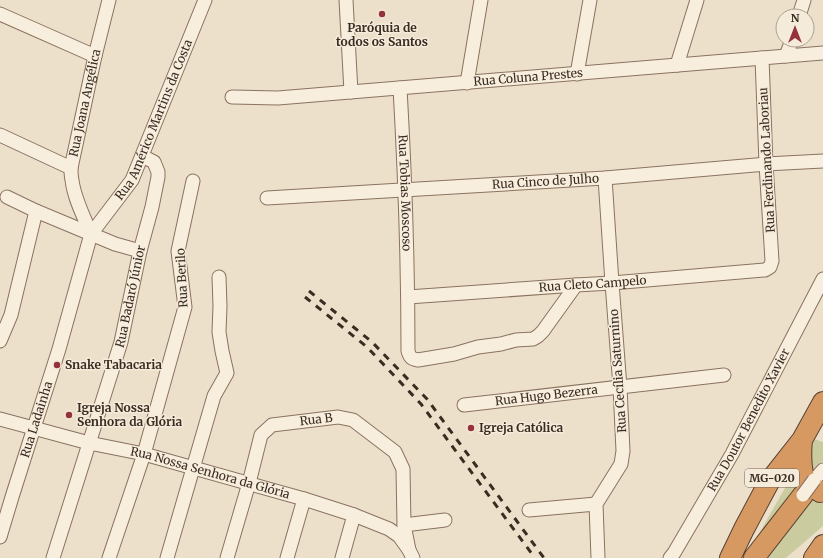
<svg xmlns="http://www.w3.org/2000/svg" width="823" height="558" font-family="Merriweather,serif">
	<rect width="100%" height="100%" fill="#ede0cb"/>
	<path fill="#cacb9f" d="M814,439L823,442V461L816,466L808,476V455Z
		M797,467L802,482L745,558Z
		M810,493L823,495V526L786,558H762Z"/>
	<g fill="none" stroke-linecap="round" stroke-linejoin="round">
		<defs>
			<g id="minor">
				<path d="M346,0L351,92"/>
				<path d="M0,14L95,56"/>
				<path d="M799,16L804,0"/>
				<path d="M786,56L792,40"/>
				<path d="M677,65L697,0"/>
				<path d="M577,74L590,0"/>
				<path d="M467,83L481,0"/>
				<path id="s1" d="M400,88C405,176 408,263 408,351C410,358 412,359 418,360L454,354L478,347L501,344L516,340L533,339L538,336L543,331L576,285"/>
				<path id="s2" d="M232,97L278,98L823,53"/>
				<path d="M0,135L71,168"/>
				<path id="s3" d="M267,198L605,178L766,164L823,161"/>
				<path d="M36,211L115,244L140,251"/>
				<path id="s4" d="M91,234C84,217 74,198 72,180C71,176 71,172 71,168L95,56L109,0"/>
				<path id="s5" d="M408,297L576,285L612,283L765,270L770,267L772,261L766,164L762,58"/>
				<path d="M0,341L11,315L36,211L7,197"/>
				<path id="s6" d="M464,405L724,375"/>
				<path id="s7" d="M0,419L89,443L144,454L304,499L354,515L389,529L399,536L409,550"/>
				<path d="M814,480L823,470"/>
				<path d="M529,510L596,504"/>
				<path d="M404,525L445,520"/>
				<path id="s8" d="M0,537L12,497L59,349L91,234L132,180L205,0"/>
				<path id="s9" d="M53,558L121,342L140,251L152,207L158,177V172L154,162L142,156"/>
				<path d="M109,558L144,454L185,307L178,251L193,181"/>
				<path d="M167,558L214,396L227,373L222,351L219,332L220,306L219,277"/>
				<path id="s10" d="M227,558L249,483L261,435L272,425L338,417L353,420L395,452L403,469L404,525L409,550L413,558"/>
				<path d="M287,558L304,499"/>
				<path d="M342,558L354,515"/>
				<path d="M598,558L596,504L621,464L623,451L620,387L612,283L605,178"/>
				<path id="s11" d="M670,558L674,553L732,454L823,279"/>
			</g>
			<path id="highway" d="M802,440C801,450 800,474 807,482C810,486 816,489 820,492L823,491
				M730,558L744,529L769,482L802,440L823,402
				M754,558L803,495
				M814,558L823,545"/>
		</defs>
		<use href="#minor" stroke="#8a725f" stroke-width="15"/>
		<use href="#highway" stroke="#584133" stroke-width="22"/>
		<use href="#minor" stroke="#f8eede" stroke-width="13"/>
		<use href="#highway" stroke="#d69962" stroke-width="20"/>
		<path stroke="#3b2c22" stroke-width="3" stroke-dasharray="7 7" stroke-linecap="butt" d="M309,291L372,342L427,399L544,558
			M305,297L367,347L421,404L535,558"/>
		<defs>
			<path id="minor-bridge" d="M803,495L814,480"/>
		</defs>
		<use href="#minor-bridge" stroke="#8a725f" stroke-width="15" stroke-linecap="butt"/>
		<use href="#minor-bridge" stroke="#f8eede" stroke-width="13"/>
	</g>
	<g fill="#96323b" stroke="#f5ebda" stroke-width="1.5">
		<circle cx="382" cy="14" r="4"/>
		<circle cx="57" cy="365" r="4"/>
		<circle cx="69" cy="415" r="4"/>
		<circle cx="471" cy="428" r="4"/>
	</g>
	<g text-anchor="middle" stroke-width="3" stroke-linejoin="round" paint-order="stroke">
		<rect fill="#f5ebda" stroke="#736559" stroke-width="1" x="745" y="469" width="54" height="18" rx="3"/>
		<g font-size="11" font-weight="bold" fill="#3b2c22">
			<text x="772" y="482">MG-020</text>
		</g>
		<g font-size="12" font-weight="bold" fill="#3b2c22" stroke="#f5ebda" text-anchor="start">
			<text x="382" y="32" text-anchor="middle">Paróquia de<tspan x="382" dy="14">todos os Santos</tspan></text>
			<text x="65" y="369">Snake Tabacaria</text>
			<text x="77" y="412">Igreja Nossa<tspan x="77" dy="14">Senhora da Glória</tspan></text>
			<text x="479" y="432">Igreja Católica</text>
		</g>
		<g font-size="12" fill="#3b2c22" stroke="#f5ebda">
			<text dy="4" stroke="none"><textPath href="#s2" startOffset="297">Rua Coluna Prestes</textPath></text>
			<text dy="4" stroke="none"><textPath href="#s4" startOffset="136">Rua Joana Angélica</textPath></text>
			<text dy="4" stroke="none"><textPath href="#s8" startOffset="448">Rua Américo Martins da Costa</textPath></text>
			<text transform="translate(767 160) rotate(-93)" y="4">Rua Ferdinando Laboriau</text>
			<text dy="4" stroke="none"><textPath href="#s3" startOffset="279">Rua Cinco de Julho</textPath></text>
			<text dy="4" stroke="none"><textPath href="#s1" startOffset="105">Rua Tobias Moscoso</textPath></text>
			<text transform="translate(182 278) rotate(-93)" y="4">Rua Berilo</text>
			<text dy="4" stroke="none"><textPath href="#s5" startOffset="185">Rua Cleto Campelo</textPath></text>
			<text dy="4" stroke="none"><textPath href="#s9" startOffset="273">Rua Badaró Júnior</textPath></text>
			<text transform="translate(618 371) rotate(-94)" y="4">Rua Cecília Saturnino</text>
			<text dy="4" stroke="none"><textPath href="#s6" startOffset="83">Rua Hugo Bezerra</textPath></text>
			<text dy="4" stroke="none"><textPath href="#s8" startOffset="123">Rua Ladainha</textPath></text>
			<text dy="4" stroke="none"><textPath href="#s10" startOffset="187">Rua B</textPath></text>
			<text dy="4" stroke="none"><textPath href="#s11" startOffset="159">Rua Doutor Benedito Xavier</textPath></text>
			<text dy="4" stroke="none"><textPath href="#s7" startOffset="217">Rua Nossa Senhora da Glória</textPath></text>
		</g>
	</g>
	<g transform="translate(795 28)"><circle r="19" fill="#f5ebda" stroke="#ab9f90"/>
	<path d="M0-3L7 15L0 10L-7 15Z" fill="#96323b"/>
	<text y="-6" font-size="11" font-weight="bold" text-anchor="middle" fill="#3b2c22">N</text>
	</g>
</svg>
